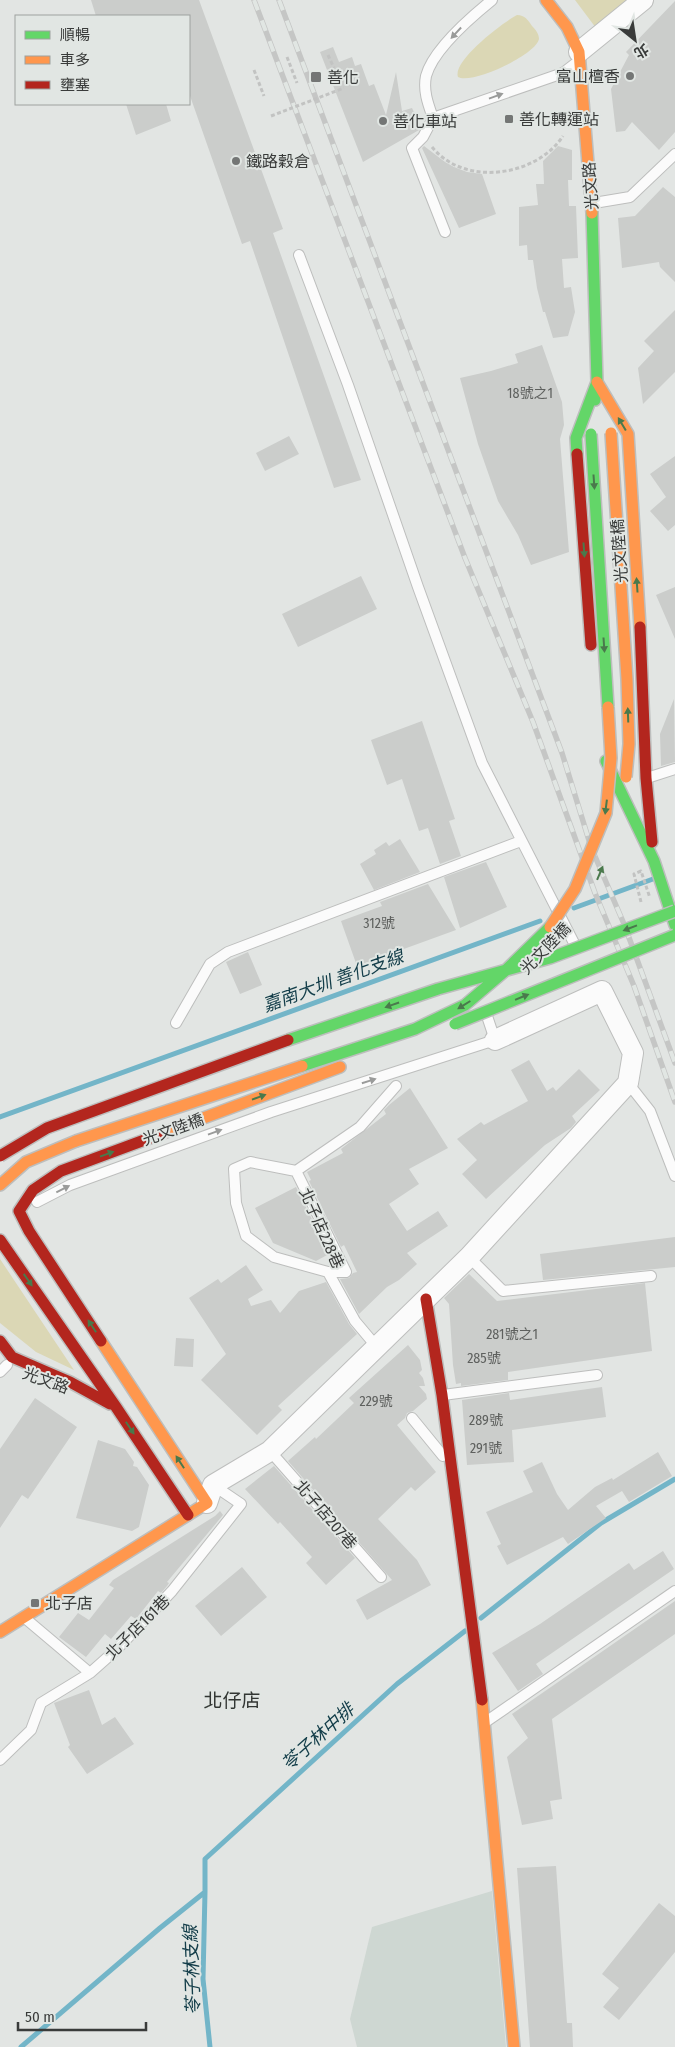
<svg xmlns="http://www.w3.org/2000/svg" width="675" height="2047" font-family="'Fira Sans Condensed','Noto Sans TC',sans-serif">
	<rect width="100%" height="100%" fill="#e2e5e3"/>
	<path fill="#ced7d2" d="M492,1891L506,2047H357L350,2019L372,1927Z"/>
	<path fill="#dbd7b5" d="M575,0H630L596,28Z
		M517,15C525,15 528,20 532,26C536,30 539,34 539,39C536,55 471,85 458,77C452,61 503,22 517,15Z
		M0,1259L74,1370L36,1352L0,1323Z"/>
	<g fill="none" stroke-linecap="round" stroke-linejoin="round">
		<path stroke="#73b5c8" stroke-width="5" d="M574,908L653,879
			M0,1117L540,921
			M481,1618L601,1523L675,1479
			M205,1892L203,1979L210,2047
			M21,2047L160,1928L205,1892V1859L397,1684L465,1631"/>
	</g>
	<path fill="#cbcdcb" d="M91,0H199L283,229L273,233L361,480L334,488L250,241L242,244L189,93V16H96Z
		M675,1V132L659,150L632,122L625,131L616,132L611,89L629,55L626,52Z
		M333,47L339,62L352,57L355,66L361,64L369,86L374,84L386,115L396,72L402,111L412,108L421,127L419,130L363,162L320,52Z
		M126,104H166L171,121L136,135Z
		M424,146L445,162L454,167L467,172L482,174L496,214L459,228L422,148Z
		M558,146L572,150V180H568L569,206H576L578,258L562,259L564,288L571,287L575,312L568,336L553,338L545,312H543L537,288L533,260H528L527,245L519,246V207L538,205L536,184H544L543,161Z
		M663,187L675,197V282L660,267L659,262L622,268L618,218L635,216Z
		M675,310V372L643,404L638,368L654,351L644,341Z
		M542,345L562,402L564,425L560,439L569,552L531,565L518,535L498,501L478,444L460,378L491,371L518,363L515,354Z
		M289,436L299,454L265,471L256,453Z
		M675,456V525L668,531L650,511L666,497L650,474Z
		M361,576L377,609L298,647L282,614Z
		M675,587V639L656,595Z
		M674,699L675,762L661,766L660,734Z
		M422,721L455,819L449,821L461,856L440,864L428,828L419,831L402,779L387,785L371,740Z
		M400,839L420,872L374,890L360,864L376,854L374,850L386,842L389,846Z
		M486,862L507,907L460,928L444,877Z
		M428,884L456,930L357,966L341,921L382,906L380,902Z
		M248,952L262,985L240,994L226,962Z
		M529,1060L547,1091L553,1087L556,1091L579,1069L600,1090L572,1116L576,1122L571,1128L545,1145L486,1199L462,1174L477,1160L457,1139L481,1122L484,1125L528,1101L511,1070Z
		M410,1088L448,1148L409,1169L419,1184L389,1204L407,1231L438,1211L448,1226L407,1253L417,1264L399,1280L387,1287L359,1314L340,1279L349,1278L353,1273L357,1272L344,1245L341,1247L309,1181L311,1180L307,1172L343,1153L341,1149L386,1114L384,1110L389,1105Z
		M296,1187L329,1254L316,1261L273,1243L255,1208Z
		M675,1237V1267L543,1280L540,1254Z
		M246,1265L263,1290L248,1299L251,1306L271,1300L280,1313L299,1291L326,1282L349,1324L357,1334L278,1406L282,1410L257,1435L201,1380L226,1354L189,1298L218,1279L221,1283Z
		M469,1274L497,1301L645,1283L652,1351L508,1372V1380L461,1386V1383L456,1384L453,1365L449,1304L444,1298Z
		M176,1338L194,1339L193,1367L174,1366Z
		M408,1345L420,1360L422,1370L419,1373L423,1378L425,1386H419L426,1394L427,1399L413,1411L407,1413L405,1418L397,1425L436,1472L415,1491L411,1487L378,1519L417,1560L431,1585L367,1620L356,1600L392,1580L288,1461L315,1437L316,1439L354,1403L349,1398Z
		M602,1387L606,1417L512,1430L514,1462L467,1465L462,1400L509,1393L510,1400Z
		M35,1398L77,1427L28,1499L22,1495L0,1528V1449Z
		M98,1440L125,1449L134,1462L133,1466L137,1467L149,1485L139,1527L132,1531L76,1518Z
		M658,1452L672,1476L629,1502L622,1491L596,1506L606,1518L568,1544L563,1537L507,1565L497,1546L501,1544L486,1512L533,1492L523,1471L542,1462L557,1494L568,1510L595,1487L612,1478L613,1480Z
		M274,1466L355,1558L326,1585L306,1563L312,1557L280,1522L278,1524L245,1489Z
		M220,1511L223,1515L167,1582L169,1583L167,1586L161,1593L158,1591L136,1619L131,1616L111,1639L105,1634L86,1657L59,1637L78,1613L89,1620L114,1588L109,1585L113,1580L215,1516Z
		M663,1551L674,1569L536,1664L543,1674L518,1691L492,1653L540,1624L629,1563L634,1570Z
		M242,1567L267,1597L221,1636L195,1606Z
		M675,1601V1634L552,1719L562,1799L550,1801L553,1819L522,1825L507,1757L528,1738L512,1714Z
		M89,1690L102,1725L115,1717L134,1744L87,1774L68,1747L70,1745L54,1703Z
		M556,1866L567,2023H572L573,2047H530L517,1868Z
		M659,1903L675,1916V1952L619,2020L603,2007L619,1988L602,1974Z"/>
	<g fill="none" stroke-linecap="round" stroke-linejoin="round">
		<defs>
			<path id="lane" d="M492,0C471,17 433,50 426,76C423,91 428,104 433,118L563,73L576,63
				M433,118L423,137L412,148L445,232
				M594,203L630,197L675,154
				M299,255L348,385L418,587L482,763L576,947
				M647,778L675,769
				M176,1023L210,964L228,952L521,841
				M628,1083L650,1111L675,1176
				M296,1171L346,1272H328
				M37,1202L70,1185L271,1112L495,1040L486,1013
				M469,1257L503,1291L651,1276
				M376,1346L355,1321L328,1272L274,1257L246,1236L236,1203L234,1169L250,1162L296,1171L360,1127L396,1086
				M0,1372L7,1365
				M443,1395L597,1375
				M412,1418L443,1456
				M270,1451L381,1577
				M26,1619L90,1673
				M487,1721L675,1591
				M0,1760L31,1730L41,1703L90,1673L117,1649L172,1591L241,1504L213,1485"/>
			<path id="street" d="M579,52L643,0
				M207,1503L213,1485L270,1451L469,1257L628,1083L633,1053L602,991L495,1040"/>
			<path id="fast" d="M592,213L597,382L595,400
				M577,454L576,438L597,382
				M606,761L654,861L675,925"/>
			<path id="slow" d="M546,0L567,27L579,52L592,213
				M597,382L628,434L640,627
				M158,1135L340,1067
				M0,1185L26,1162L76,1141
				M0,1632L207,1503L101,1341
				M482,1700L514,2047"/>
			<path id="jam" d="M577,454L591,645
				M640,627L646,778L652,842
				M0,1240L116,1407L188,1515
				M426,1299L442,1395L482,1700
				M0,1341L12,1357L70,1382L110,1404
				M101,1341L29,1231L19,1211L33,1190L61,1171L158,1135"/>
		</defs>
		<use href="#lane" stroke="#bdbebd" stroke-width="12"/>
		<use href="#street" stroke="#bdbebd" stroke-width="22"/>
		<use href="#fast" stroke="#bdbebd" stroke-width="14"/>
		<use href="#slow" stroke="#bdbebd" stroke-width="14"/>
		<use href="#jam" stroke="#bdbebd" stroke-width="14"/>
		<path stroke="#c2c3c2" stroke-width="3" stroke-dasharray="4 2.5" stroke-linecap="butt" d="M328,55L334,68
			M287,57L297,83
			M254,70L264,96
			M432,147C464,187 536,177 563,136"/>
		<use href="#lane" stroke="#fbfbfb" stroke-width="10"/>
		<use href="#street" stroke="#fbfbfb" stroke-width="20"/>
		<use href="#fast" stroke="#63d668" stroke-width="11"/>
		<use href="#slow" stroke="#ff974d" stroke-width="11"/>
		<use href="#jam" stroke="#b3261e" stroke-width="11"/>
		<defs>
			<path id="rail" d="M254,0L465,558L533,722L595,893L634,986L675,1102
				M279,0L562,753L591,847L624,924L675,1063"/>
		</defs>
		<use href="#rail" stroke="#c5c6c5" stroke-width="5.5"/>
		<use href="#rail" stroke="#e1e6e3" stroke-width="4" stroke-dasharray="11" stroke-linecap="butt"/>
		<defs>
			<path id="fast-bridge" d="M591,434L608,707
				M455,1024L675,935
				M288,1040L438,989L550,958L675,911
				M302,1066L415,1029L465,1005L506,970L550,927"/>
			<path id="slow-bridge" d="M611,433L627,679L629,744L626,777
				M550,927L575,889L606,813L611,758L608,707
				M76,1141L302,1066"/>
			<path id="jam-bridge" d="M0,1156L47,1128L288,1040"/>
		</defs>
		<use href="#fast-bridge" stroke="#bdbebd" stroke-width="14" stroke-linecap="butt"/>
		<use href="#slow-bridge" stroke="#bdbebd" stroke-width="14" stroke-linecap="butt"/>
		<use href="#jam-bridge" stroke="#bdbebd" stroke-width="14" stroke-linecap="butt"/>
		<path stroke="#c2c3c2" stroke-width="3" stroke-dasharray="4 2.5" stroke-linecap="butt" d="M271,116L344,88
			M641,902L634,874L641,871L650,898"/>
		<use href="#fast-bridge" stroke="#63d668" stroke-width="11"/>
		<use href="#slow-bridge" stroke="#ff974d" stroke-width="11"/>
		<use href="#jam-bridge" stroke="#b3261e" stroke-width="11"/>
	</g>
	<defs><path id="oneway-solid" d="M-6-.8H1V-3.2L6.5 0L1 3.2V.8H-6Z" transform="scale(1.25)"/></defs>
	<g fill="#9a9b9a">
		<use href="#oneway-solid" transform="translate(456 33) rotate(133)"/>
		<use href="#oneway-solid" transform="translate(496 96) rotate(-20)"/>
		<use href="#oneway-solid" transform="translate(369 1081) rotate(-18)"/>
		<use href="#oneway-solid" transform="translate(215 1132) rotate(-20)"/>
		<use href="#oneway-solid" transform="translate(63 1189) rotate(-27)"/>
	</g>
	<g fill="#4a794c">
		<use href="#oneway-solid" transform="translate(622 424) rotate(-121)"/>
		<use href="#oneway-solid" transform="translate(594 482) rotate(86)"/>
		<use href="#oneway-solid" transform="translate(584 550) rotate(86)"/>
		<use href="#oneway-solid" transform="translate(637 585) rotate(-94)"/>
		<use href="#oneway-solid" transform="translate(604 645) rotate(86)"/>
		<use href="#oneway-solid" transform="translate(628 715) rotate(-92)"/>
		<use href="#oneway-solid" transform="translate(606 807) rotate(97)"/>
		<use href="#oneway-solid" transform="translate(600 873) rotate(-67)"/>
		<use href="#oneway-solid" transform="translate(630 928) rotate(159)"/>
		<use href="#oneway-solid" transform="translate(522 997) rotate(-22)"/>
		<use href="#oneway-solid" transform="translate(392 1005) rotate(161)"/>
		<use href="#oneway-solid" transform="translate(464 1005) rotate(148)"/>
		<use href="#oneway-solid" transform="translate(259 1097) rotate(-20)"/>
		<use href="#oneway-solid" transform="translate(107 1154) rotate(-20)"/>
		<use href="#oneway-solid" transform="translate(28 1280) rotate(55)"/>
		<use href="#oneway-solid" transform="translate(92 1326) rotate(-123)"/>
		<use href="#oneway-solid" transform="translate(130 1428) rotate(56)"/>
		<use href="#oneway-solid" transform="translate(180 1462) rotate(-123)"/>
	</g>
	<g fill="#747675" stroke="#e1e6e3" stroke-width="2">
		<circle cx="630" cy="76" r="5"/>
		<rect x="310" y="71" width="12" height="12" rx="2.5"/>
		<rect x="504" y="114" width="10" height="10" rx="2.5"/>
		<circle cx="383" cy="121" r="5"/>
		<circle cx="236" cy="161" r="5"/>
		<rect x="30" y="1598" width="10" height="10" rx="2.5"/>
	</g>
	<g text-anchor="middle" stroke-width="4" stroke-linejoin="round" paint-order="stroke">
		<g font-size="14" fill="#5e605e">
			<text x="530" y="398">18號之1</text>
			<text x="379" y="928">312號</text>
			<text x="512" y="1339">281號之1</text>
			<text x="484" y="1363">285號</text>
			<text x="376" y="1406">229號</text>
			<text x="486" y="1425">289號</text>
			<text x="486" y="1453">291號</text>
		</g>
		<g font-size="16" fill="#393b3a" stroke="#e1e6e3" text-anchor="start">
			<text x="620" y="82" text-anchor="end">富山檀香</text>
			<text x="327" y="83">善化</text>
			<text x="519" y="125">善化轉運站</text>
			<text x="393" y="127">善化車站</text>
			<text x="246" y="167">鐵路穀倉</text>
			<text x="45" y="1609">北子店</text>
		</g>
		<g font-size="16" fill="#393b3a" stroke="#e1e6e3">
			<text transform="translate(590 186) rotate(-94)" y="6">光文路</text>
			<text transform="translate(619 551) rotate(-94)" y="6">光文陸橋</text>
			<text transform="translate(545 948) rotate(-46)" y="6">光文陸橋</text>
			<text transform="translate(173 1129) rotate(-20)" y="6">光文陸橋</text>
			<text transform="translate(322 1228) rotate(66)" y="6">北子店228巷</text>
			<text transform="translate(46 1380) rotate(20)" y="6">光文路</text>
			<text transform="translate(326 1514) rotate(49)" y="6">北子店207巷</text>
			<text transform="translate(137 1627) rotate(-45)" y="6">北子店161巷</text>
		</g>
		<g font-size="18" font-style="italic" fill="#133d49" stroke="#e1e6e3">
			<text transform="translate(333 981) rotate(-20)" y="6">嘉南大圳 善化支線</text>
			<text transform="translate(318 1737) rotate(-42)" y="6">苓子林中排</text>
			<text transform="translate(192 1970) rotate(-92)" y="6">苓子林支線</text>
		</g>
		<g font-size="19" fill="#323633" stroke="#e1e6e3">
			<text x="232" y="1707">北仔店</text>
		</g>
	</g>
	<rect x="15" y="15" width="175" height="90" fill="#e1e6e3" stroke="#9ea29f"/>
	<rect x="25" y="31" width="25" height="8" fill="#63d668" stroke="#9ea29f"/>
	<text x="60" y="40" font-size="15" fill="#393b3a">順暢</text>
	<rect x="25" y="56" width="25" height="8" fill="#ff974d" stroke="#9ea29f"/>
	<text x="60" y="65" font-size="15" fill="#393b3a">車多</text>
	<rect x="25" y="81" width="25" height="8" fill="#b3261e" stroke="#9ea29f"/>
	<text x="60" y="90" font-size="15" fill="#393b3a">壅塞</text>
	<g transform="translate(635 40) rotate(150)" stroke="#e1e6e3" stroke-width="4" paint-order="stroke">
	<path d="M0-4L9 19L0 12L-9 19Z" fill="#393b3a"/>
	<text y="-8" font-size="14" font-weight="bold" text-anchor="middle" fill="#393b3a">北</text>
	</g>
	<path d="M18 2022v8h128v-8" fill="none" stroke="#393b3a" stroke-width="2.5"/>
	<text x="25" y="2022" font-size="15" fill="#393b3a" stroke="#e1e6e3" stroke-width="4" paint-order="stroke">50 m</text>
</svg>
